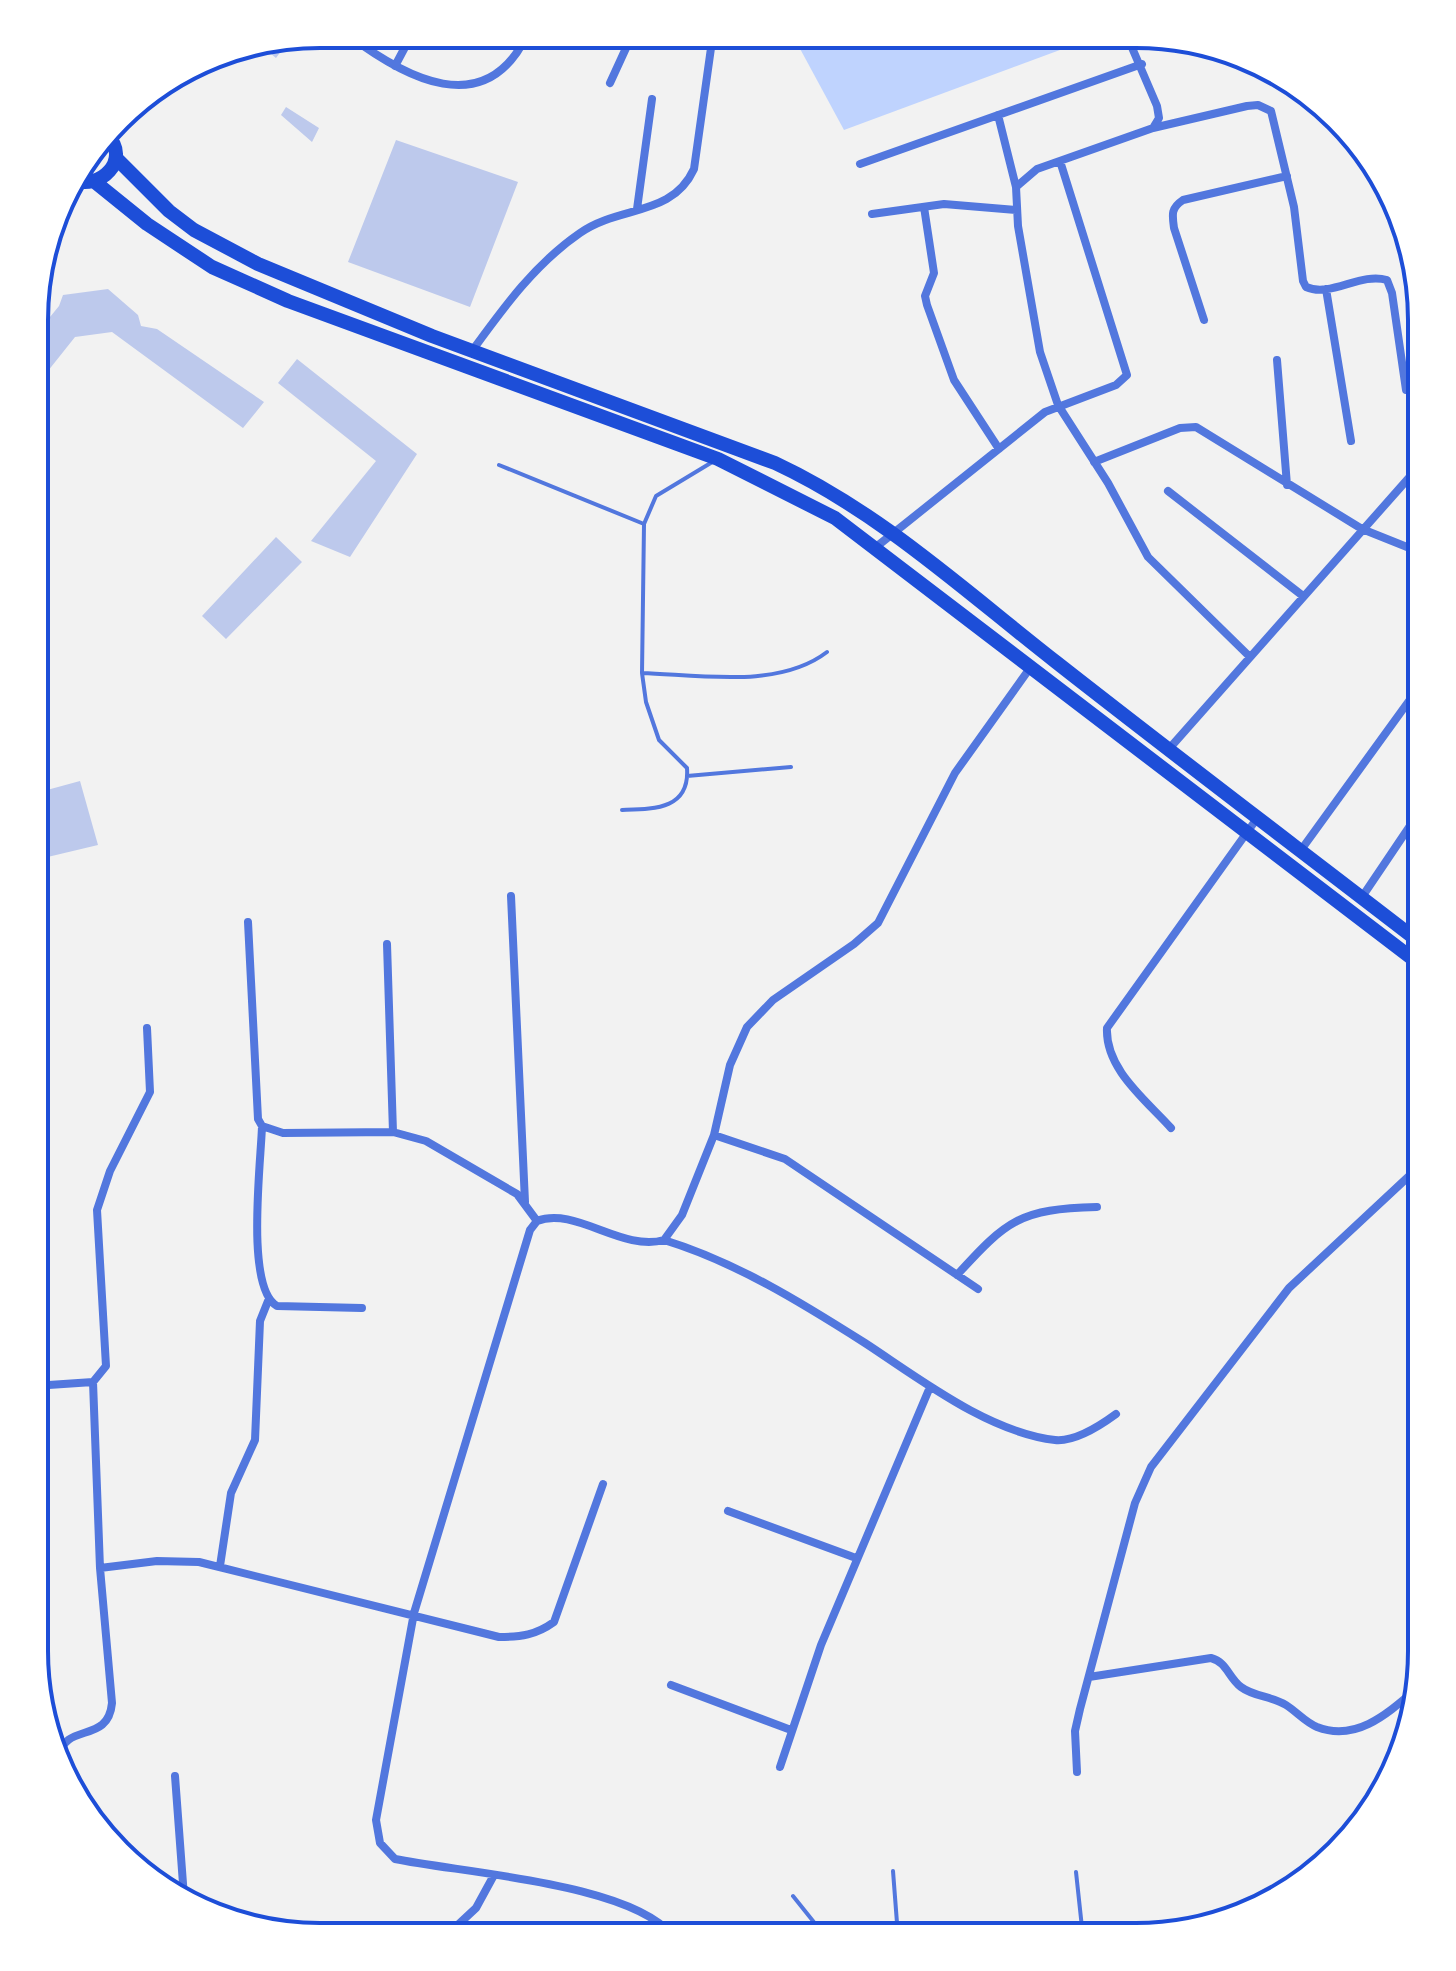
<svg xmlns="http://www.w3.org/2000/svg" width="1456" height="1971" font-family="Barlow,sans-serif">
	<rect width="100%" height="100%" fill="#f2f2f2"/>
	<path fill="#bfd3fe" d="M797,35L1094,36L1095,37L844,130L798,45Z"/>
	<path fill="#bdc9ec" d="M290,39L276,58L259,44Z
		M286,107L319,128L312,142L281,115Z
		M396,140L518,182L470,307L348,262Z
		M108,289L138,315L141,326L157,329L264,402L243,428L112,332L75,337L36,386V334L59,306L63,295Z
		M297,359L417,454L350,557L311,541L376,461L278,383Z
		M276,537L302,562L226,639L202,616Z
		M80,781L98,845L35,860L36,793Z"/>
	<g fill="none" stroke-linecap="round" stroke-linejoin="round">
		<path stroke="#5277de" stroke-width="4" d="M499,465L644,524
			M642,673C700,675 779,689 827,652
			M687,776L791,767
			M622,810C653,809 690,810 687,768L659,740L646,702L642,673L644,524L656,496L714,461
			M893,1871L898,1936
			M1076,1872L1083,1937
			M793,1896L825,1936"/>
		<path stroke="#5277de" stroke-width="8" d="M347,34C405,78 485,122 527,35
			M1127,36L1157,106L1159,118L1153,128L1037,169L1016,187L1018,226L1040,352L1058,405L1108,483L1148,557L1250,657
			M395,66L412,34
			M610,83L632,35
			M998,115L1016,187
			M1153,128L1247,106L1258,105L1271,111L1294,207L1303,281L1306,287C1331,298 1360,272 1387,280L1392,293L1406,390
			M860,164L1142,64
			M924,207L934,273L925,296L927,305L954,380L999,449
			M637,209L652,99
			M872,214L944,204L1016,210
			M1326,289L1351,441
			M1204,320L1174,228C1172,214 1171,208 1183,200L1287,176
			M472,351C504,307 535,264 580,233C620,205 672,217 694,169L711,48
			M1277,360L1287,485
			M1094,462L1180,428L1196,427L1362,529L1422,553
			M1168,491L1303,596
			M876,547L1045,412L1116,385L1127,375L1060,161
			M1168,750L1422,463
			M1301,850L1422,683
			M511,896L525,1202
			M1362,897L1422,808
			M248,922L258,1119L262,1126L283,1133L393,1132L426,1141L517,1194L537,1221
			M387,944L393,1132
			M262,1126C261,1162 245,1288 277,1306L362,1308
			M1171,1128C1146,1100 1105,1069 1107,1028L1258,817
			M714,1135L785,1159L978,1289
			M664,1240C736,1262 802,1303 865,1343C920,1379 988,1432 1055,1440C1075,1442 1101,1425 1116,1414
			M957,1275C1007,1220 1020,1209 1097,1207
			M34,1386L93,1382L106,1366L97,1210L110,1171L150,1092L147,1028
			M728,1511L856,1558
			M220,1566L231,1493L255,1440L260,1321L268,1301
			M100,1568L157,1561L199,1562L499,1637C521,1637 536,1635 554,1622L603,1484
			M1089,1677L1211,1658C1227,1662 1228,1677 1241,1687C1254,1697 1272,1696 1286,1705C1297,1712 1305,1722 1317,1727C1356,1742 1387,1714 1415,1690
			M671,1685L791,1730
			M59,1757C65,1721 108,1745 112,1703L100,1568L93,1382
			M780,1767L821,1645L930,1387
			M1077,1772L1075,1731L1080,1709L1135,1503L1151,1467L1289,1288L1422,1164
			M175,1776L184,1897
			M447,1935L476,1908L494,1875
			M673,1936C631,1883 463,1873 395,1859L380,1843L376,1820L414,1613L530,1230L537,1221C575,1206 622,1252 664,1240L682,1215L714,1135L730,1065L747,1027L773,1000L854,944L878,923L955,773L1030,668"/>
		<path stroke="#5277de" stroke-width="11" d="M112,140L119,121
			M66,196L80,183"/>
		<path stroke="#1d4ed8" stroke-width="14" d="M116,158L169,211L194,230L258,264L432,336L775,463C880,512 965,591 1056,662C1177,757 1300,850 1422,944
			M72,179C100,192 132,159 107,135
			M95,182L147,224L212,267L288,301L718,459L835,518L1422,966"/>
	</g>
	<path d="M0 0H1456V1971H0ZM320 48H1136A272 272 0 0 1 1408 320V1651A272 272 0 0 1 1136 1923H320A272 272 0 0 1 48 1651V320A272 272 0 0 1 320 48Z" fill="#fff" fill-rule="evenodd"/>
	<path fill="none" stroke="#1d4ed8" stroke-width="4" d="M320 48H1136A272 272 0 0 1 1408 320V1651A272 272 0 0 1 1136 1923H320A272 272 0 0 1 48 1651V320A272 272 0 0 1 320 48Z"/>
</svg>
